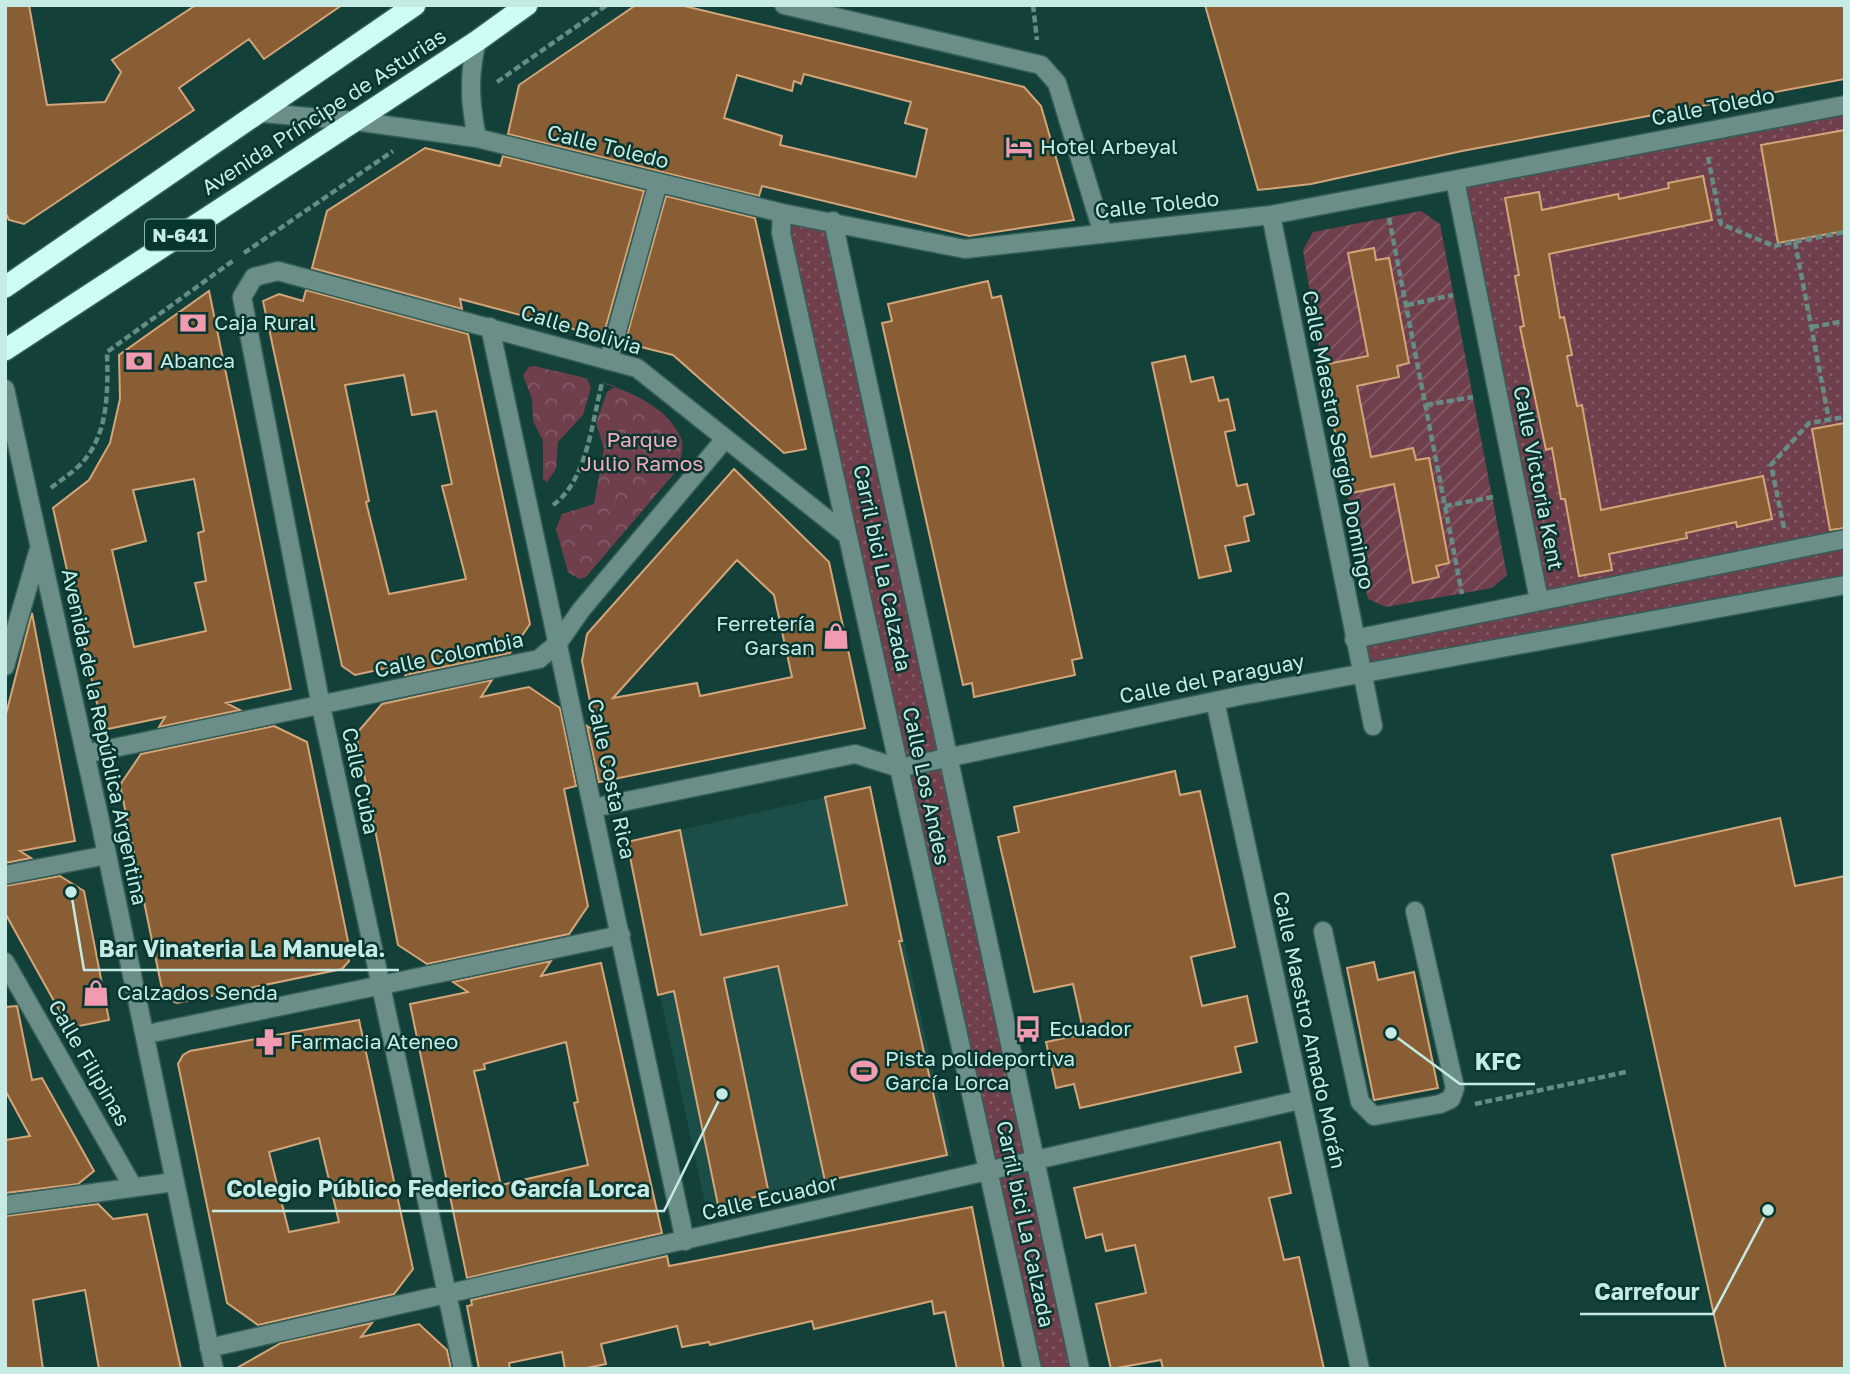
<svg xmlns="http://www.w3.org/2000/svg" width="1850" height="1374" font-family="'Golos Text',sans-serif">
	<defs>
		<pattern id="grass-dots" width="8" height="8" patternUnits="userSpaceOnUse" patternTransform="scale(1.75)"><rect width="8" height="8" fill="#703f4c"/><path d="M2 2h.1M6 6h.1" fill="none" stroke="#835b66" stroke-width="1.8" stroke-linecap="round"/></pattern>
		<pattern id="park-crowns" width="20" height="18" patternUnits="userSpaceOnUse" patternTransform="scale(1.75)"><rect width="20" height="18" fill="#703f4c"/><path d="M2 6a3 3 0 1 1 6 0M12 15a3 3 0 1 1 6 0" fill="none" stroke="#835b66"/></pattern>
		<pattern id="garden-furrows" width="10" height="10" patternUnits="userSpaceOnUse" patternTransform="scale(1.75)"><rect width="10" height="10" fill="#703f4c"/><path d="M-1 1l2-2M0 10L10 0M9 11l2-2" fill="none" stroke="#835b66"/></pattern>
	</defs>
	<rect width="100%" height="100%" fill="#14403a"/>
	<path fill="#1b4e48" d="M870,787L952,1156L706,1208L627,842Z"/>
	<path fill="url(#grass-dots)" d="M1845,105V585L1362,673L1354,639L1538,600L1455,180Z
		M782,213L833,221L1080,1369H1032Z"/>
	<path fill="url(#park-crowns)" d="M534,366C579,377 660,389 681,438C685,448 680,460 677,470L586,577L579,579L568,572L556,529L562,514L594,504L604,448L596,423L607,392L616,386L587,379L591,388L583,415L558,442L556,469L547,482L543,479V441L533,421L532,399L523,375L529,367Z"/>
	<path fill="url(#garden-furrows)" d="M1421,211L1440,224L1507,575L1492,588L1386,607L1368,599L1347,493L1377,487L1352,360L1322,365L1303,250L1313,232Z"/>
	<path fill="#895e34" stroke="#d4a579" stroke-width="2" fill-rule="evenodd" d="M5,5H29L47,105L105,102L121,72L112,60L196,5H342L264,59L249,39L179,88L194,110L24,224L9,220L5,212Z
		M636,5H680L1024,87L1041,106L1074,220L969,236L762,186L759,196L508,134L519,85ZM804,74L911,102L905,123L927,129L916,177L780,145L782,136L724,118L737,75L792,91L794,81L801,84Z
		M1205,5H1845V79L1462,151L1311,184L1258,190Z
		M1845,130V231L1778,243L1761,145Z
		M425,148L500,166L503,156L644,191L603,337L460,299L462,309L312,268L327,211Z
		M1703,176L1712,220L1549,254L1560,318L1564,317L1572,355L1567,356L1577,406L1582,405L1601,510L1763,476L1772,519L1737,527L1736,522L1686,533L1687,538L1609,554L1612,570L1579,576L1565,499H1561L1552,448L1546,450L1520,327L1524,326L1515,276L1519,275L1505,198L1539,192L1542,210L1618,194L1619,199L1669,188L1668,183Z
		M666,196L755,218L806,449L784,453L673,355L625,343Z
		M1374,248L1376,260L1389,258L1409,363L1397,366L1399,377L1357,386L1371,457L1413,448L1416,460L1429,458L1449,563L1436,566L1439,577L1413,583L1394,484L1347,494L1322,365L1368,356L1348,253Z
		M988,281L992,298L1001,296L1082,658L1072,660L1075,675L974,697L972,683L963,685L882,323L892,321L888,304Z
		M306,290L468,334L530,624L510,653L406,675L418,661L355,675L342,666L263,301L279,294L303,301ZM404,375L412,415L436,411L452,484L442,486L466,579L389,594L366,502L369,501L345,385Z
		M209,291L291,689L226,703L240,710L159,727L165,717L103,730L53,508L89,480L110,443L120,399L119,355ZM194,479L204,531L198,533L206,581L195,583L206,631L134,647L112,550L146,541L133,490Z
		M1185,356L1191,382L1213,377L1219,401L1228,399L1235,430L1225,432L1237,486L1247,484L1254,514L1244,517L1249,541L1225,546L1231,571L1199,578L1152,363Z
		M1845,423V528L1830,530L1812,429Z
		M734,469L829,562L865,728L599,782L587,726L596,732L582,661L587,634ZM737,560L774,595L792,677L700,696L697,683L613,698Z
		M32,613L75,841L20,851L31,858L5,863V718Z
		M492,680L481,697L529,687L560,708L576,786L564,789L588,906L569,934L427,964L398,945L356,734L382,704Z
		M274,726L307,742L349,946V961L342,969L177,1003L170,1000L162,989L120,785L141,754Z
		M1175,771L1180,795L1200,791L1235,947L1191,957L1202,1006L1247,996L1257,1042L1235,1047L1241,1072L1080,1108L1074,1084L1056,1088L1046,1042L1084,1034L1073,984L1034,992L998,837L1019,832L1014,807Z
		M870,787L902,941H899L947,1155L825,1181L778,966L724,978L769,1194L718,1205L674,991L658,995L627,842L680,830L701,935L847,905L825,797Z
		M1780,818L1795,886L1845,876V1369H1726L1612,855Z
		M60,876L84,891L109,1020L69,1028L5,913V886Z
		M551,961L541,976L601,963L662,1233L467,1278L410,1004L468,992L453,982ZM566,1042L578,1102L574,1103L588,1165L501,1185L474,1071L485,1069L484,1064Z
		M1374,962L1378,980L1414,972L1438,1088L1374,1100L1347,968Z
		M17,1006L32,1080L42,1078L94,1171L78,1184L5,1193V1140L30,1136L5,1090V1007Z
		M359,1020L413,1269L394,1294L258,1325L227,1303L178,1064L183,1055L190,1051ZM319,1138L339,1222L289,1232L269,1152Z
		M1280,1142L1291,1193L1269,1198L1284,1260L1299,1257L1324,1369H1163L1161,1360L1111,1369L1096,1304L1146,1293L1135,1245L1106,1251L1102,1234L1086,1238L1074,1188Z
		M98,1204L113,1219L147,1214L181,1369H99L85,1290L33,1300L43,1369H5V1216Z
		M972,1207L1004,1369H957L945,1312L934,1314L932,1301L814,1329L812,1321L710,1345L709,1342L682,1347L677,1326L601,1344L606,1364L582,1369H565L562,1352L509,1363L510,1369H479L467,1306L472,1305L471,1300L667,1256L669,1266Z
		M372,1323L361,1337L419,1324L447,1350L451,1369H235L281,1343Z"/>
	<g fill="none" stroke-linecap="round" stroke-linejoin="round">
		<defs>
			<path id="minor" d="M784,5L1041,65L1057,83L1103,234
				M262,113L355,121L477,138L782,213L965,249L1271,215L1845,105
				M477,138C470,104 468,76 477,41
				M1455,180L1539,600
				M782,213L781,233L802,329L1032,1369
				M1271,215L1373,726
				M833,221L1080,1369
				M490,327L685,1241
				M609,359L658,183
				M5,389L100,821L214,1369
				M1354,639L1845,539
				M5,666L38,552
				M1215,701L1360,1369
				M85,754L539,659L558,643L581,610L725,439
				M593,808L855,754L899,768L1239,696L1845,585
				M5,875L107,855
				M1323,931L1360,1102L1374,1116L1440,1104L1451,1099L1455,1088L1415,911
				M5,962L133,1187
				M157,1032L621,935
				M5,1205L174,1182
				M209,1348L1300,1100
				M463,1369L321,706L242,297L254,277L278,271L637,368L847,535"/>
			<path id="highway" d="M5,287L415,5
				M5,350L477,41L527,5"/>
		</defs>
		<use href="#minor" stroke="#345f59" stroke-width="21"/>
		<use href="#highway" stroke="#345f59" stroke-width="24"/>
		<path stroke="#648d86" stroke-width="4.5" stroke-dasharray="7 3.5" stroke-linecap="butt" d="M1033,5L1037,40
			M497,82L607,5
			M1708,157L1721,224L1774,246L1845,232
			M1389,218L1462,594
			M1795,242L1829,420
			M244,253L393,151
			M1407,305L1453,295
			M1812,327L1845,321
			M1426,405L1473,397
			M51,488C61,480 73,472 82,463C109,433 108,390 107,352L234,260
			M553,505C587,481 592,422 602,383
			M1445,506L1493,497
			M1784,528L1771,465L1809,423L1845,417
			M1475,1104L1626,1072"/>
		<use href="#minor" stroke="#6c8e88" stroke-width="18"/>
		<use href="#highway" stroke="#cdfef6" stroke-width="21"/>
	</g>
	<defs>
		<symbol id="hotel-bare" viewBox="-9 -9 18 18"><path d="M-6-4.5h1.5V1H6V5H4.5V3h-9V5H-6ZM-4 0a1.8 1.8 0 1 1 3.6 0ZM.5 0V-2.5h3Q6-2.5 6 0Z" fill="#f29aaf" stroke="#073530" stroke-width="2.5" paint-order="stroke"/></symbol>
		<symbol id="bank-bare" viewBox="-9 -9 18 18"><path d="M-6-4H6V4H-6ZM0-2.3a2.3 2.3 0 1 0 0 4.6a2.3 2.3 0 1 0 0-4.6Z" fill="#f29aaf" stroke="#073530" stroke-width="2.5" paint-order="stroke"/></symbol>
		<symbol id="shop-bare" viewBox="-9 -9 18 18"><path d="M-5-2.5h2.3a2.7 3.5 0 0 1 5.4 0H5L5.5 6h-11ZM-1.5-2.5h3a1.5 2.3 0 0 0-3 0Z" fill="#f29aaf" stroke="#073530" stroke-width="2.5" paint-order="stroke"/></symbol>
		<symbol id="bus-bare" viewBox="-9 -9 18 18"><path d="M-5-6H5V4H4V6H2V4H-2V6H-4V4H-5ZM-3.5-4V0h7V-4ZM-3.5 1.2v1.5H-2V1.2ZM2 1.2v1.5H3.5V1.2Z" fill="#f29aaf" stroke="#073530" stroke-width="2.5" paint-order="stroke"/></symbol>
		<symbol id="pharmacy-bare" viewBox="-9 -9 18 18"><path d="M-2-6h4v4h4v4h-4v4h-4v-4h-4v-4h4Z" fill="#f29aaf" stroke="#073530" stroke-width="2.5" paint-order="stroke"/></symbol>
		<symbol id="stadium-bare" viewBox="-9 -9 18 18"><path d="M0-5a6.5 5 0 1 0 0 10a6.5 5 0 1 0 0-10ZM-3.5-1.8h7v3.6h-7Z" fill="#f29aaf" stroke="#073530" stroke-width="2.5" paint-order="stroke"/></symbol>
	</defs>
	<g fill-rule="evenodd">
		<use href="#hotel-bare" x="1000" y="128" width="38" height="38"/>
		<use href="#bank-bare" x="174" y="304" width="38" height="38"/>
		<use href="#bank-bare" x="120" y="342" width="38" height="38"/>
		<use href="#shop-bare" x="817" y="617" width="38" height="38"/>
		<use href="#shop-bare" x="77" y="974" width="38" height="38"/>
		<use href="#bus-bare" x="1009" y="1010" width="38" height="38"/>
		<use href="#pharmacy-bare" x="250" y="1023" width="38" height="38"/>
		<use href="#stadium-bare" x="845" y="1052" width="38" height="38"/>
	</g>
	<g text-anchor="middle" stroke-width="5" stroke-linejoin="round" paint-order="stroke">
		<rect fill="#073530" stroke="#8cb4ae" stroke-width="2" x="145" y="219.5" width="70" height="31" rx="5"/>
		<g font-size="19" font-weight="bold" fill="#c5ebe4">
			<text x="180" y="242">N-641</text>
		</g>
		<g font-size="21" fill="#c5ebe4" stroke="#073530">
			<text transform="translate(1713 107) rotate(-11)" y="7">Calle Toledo</text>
			<text transform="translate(324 112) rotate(-33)" y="7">Avenida Príncipe de Asturias</text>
			<text transform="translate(608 147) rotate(14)" y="7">Calle Toledo</text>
			<text transform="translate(1157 205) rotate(-6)" y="7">Calle Toledo</text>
			<text transform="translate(581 330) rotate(17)" y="7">Calle Bolivia</text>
			<text transform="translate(1338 440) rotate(79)" y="7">Calle Maestro Sergio Domingo</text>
			<text transform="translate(1538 478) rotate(79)" y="7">Calle Victoria Kent</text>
			<text transform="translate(882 568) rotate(78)" y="7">Carril bici La Calzada</text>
			<text transform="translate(449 655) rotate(-12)" y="7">Calle Colombia</text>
			<text transform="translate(1212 679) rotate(-11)" y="7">Calle del Paraguay</text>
			<text transform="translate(104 737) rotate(78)" y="7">Avenida de la República Argentina</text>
			<text transform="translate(611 779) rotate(78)" y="7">Calle Costa Rica</text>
			<text transform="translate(360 781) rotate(78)" y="7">Calle Cuba</text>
			<text transform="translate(926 786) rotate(78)" y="7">Calle Los Andes</text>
			<text transform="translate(1309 1030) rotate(78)" y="7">Calle Maestro Amado Morán</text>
			<text transform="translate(89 1063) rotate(60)" y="7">Calle Filipinas</text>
			<text transform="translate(770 1198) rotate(-13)" y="7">Calle Ecuador</text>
			<text transform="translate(1025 1224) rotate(78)" y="7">Carril bici La Calzada</text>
		</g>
		<g font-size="21" fill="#c5ebe4" stroke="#073530" text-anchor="start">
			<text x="1040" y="154">Hotel Arbeyal</text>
			<text x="214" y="330">Caja Rural</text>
			<text x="160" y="368">Abanca</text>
			<text x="815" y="631" text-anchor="end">Ferretería<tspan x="815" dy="24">Garsan</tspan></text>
			<text x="117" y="1000">Calzados Senda</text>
			<text x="1049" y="1036">Ecuador</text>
			<text x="290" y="1049">Farmacia Ateneo</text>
			<text x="885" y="1066">Pista polideportiva<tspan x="885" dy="24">García Lorca</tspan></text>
		</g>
		<g font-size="21" fill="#f8abbd" stroke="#073530">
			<text x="642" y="447">Parque<tspan x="642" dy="24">Julio Ramos</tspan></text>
		</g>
	</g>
	<path fill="none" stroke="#c5ebe4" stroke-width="2.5" d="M71 892L84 970H399M1391 1033L1460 1084H1535M722 1094L664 1211H212M1768 1210L1713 1314H1580"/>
	<g fill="#c5ebe4" stroke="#073530" stroke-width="2.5">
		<circle cx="71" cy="892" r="7"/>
		<circle cx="1391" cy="1033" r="7"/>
		<circle cx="722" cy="1094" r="7"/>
		<circle cx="1768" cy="1210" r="7"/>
	</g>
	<g font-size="23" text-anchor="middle" font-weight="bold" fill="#c5ebe4" stroke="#073530" stroke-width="5" stroke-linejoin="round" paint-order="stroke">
		<text x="242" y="957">Bar Vinateria La Manuela.</text>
		<text x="1498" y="1070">KFC</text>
		<text x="438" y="1197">Colegio Público Federico García Lorca</text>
		<text x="1647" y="1300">Carrefour</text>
	</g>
	<rect width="1850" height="1374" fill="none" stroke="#c5ebe4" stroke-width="14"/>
</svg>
